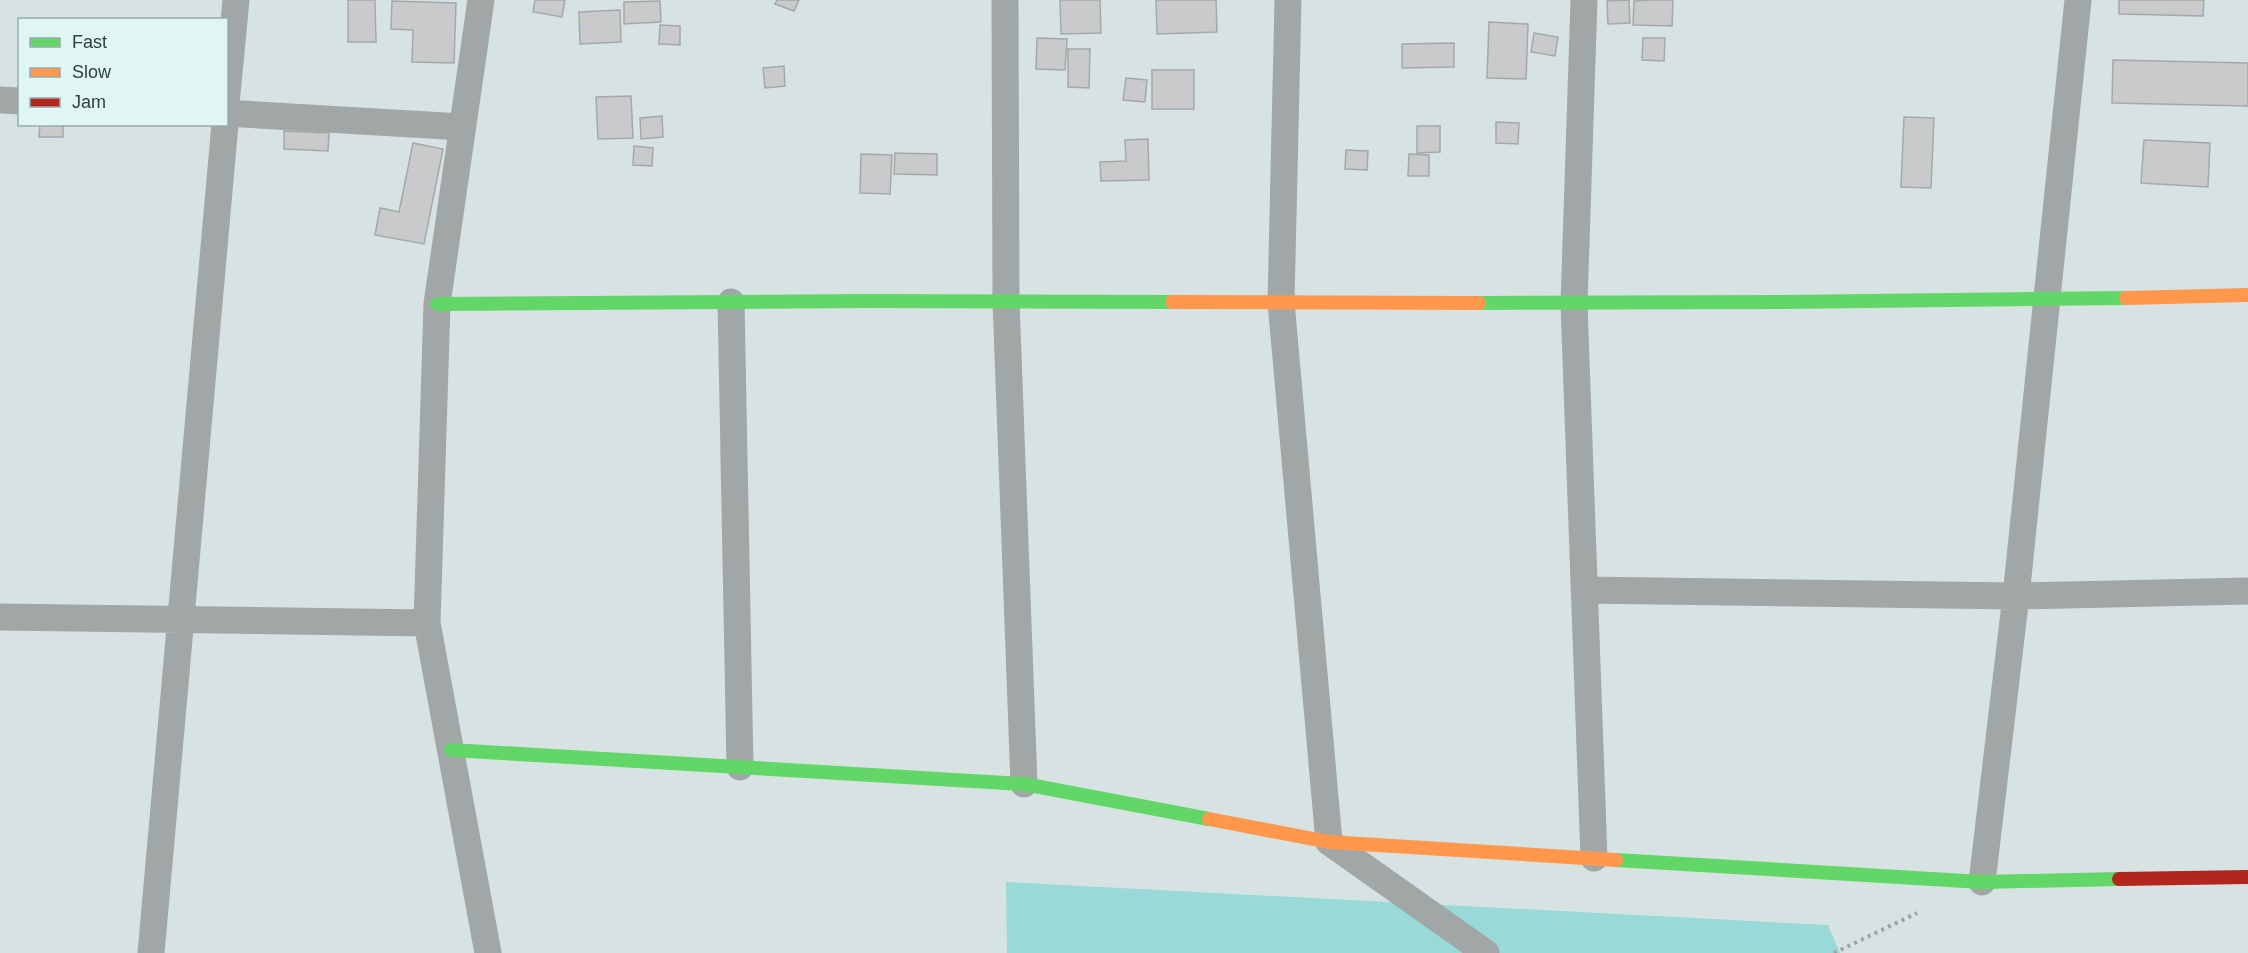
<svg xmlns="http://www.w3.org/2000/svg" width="2248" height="953" font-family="Arial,sans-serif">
	<rect width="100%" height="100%" fill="#d7e3e3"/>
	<path fill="#99dad9" d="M1006,882L1828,925L1840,953H1007Z"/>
	<path fill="#c8cacc" stroke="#a5a8a9" stroke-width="1.5" d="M348,0H375L376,42H348Z
		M535,0H565L562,17L533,12Z
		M777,0H799L794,11L775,4Z
		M1060,0H1100L1101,33L1061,34Z
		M1156,0H1216L1217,32L1157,34Z
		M1629,0L1630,23L1608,24L1607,1Z
		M1651,0H1673L1672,26L1633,25L1634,1Z
		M2119,0H2204L2203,16L2119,14Z
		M392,1L456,3L454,63L412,62L413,30L391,29Z
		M660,1L661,22L624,24V2Z
		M620,10L621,42L580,44L579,12Z
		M1489,22L1528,24L1526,79L1487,78Z
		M660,25L680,26V45L659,44Z
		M1534,33L1558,37L1555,56L1531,52Z
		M1037,38L1067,39L1065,70L1036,69Z
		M1643,38H1665L1664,61L1642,60Z
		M1454,43V67L1402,68V44Z
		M1068,49H1090L1089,88L1068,87Z
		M2113,60L2248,63V106L2112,103Z
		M784,66L785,86L765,88L763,68Z
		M1152,70H1194V109H1152Z
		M1126,78L1147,80L1145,102L1123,100Z
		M631,96L633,138L598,139L596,97Z
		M662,116L663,137L641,139L640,118Z
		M1904,117L1934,118L1931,188L1901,187Z
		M1496,122L1519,123L1518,144L1496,143Z
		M40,124H63V137H39Z
		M1417,126H1440V152L1417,153Z
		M284,131L329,133L328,151L284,149Z
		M1148,139L1149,180L1101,181L1100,162L1126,161L1125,140Z
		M2144,140L2210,143L2208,187L2141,183Z
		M413,143L443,149L424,244L375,235L380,208L399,212Z
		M634,146L653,148L652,166L633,165Z
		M1346,150L1368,151L1367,170L1345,169Z
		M895,153L937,154V175L894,174Z
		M861,154L892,155L890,194L860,193Z
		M1409,154L1429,155V176H1408Z"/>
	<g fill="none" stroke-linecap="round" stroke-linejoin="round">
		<path stroke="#9ca1a1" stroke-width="4" stroke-dasharray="3 4.5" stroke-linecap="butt" d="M1834,953L1917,913"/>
		<path stroke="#a1a7a7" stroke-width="27" d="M481,0L437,304L427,623L488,953
			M1005,0L1006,301L1024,784
			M1288,0L1281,302L1329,842L1486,953
			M1584,0L1574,304L1594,858
			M0,100L20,101
			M226,104L236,0
			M226,113L462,127
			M731,302L740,767
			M1584,590L2016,596L2248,591
			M0,617L427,623
			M1982,882L2016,596L2078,0
			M151,953L225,124"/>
		<path stroke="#63d668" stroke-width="14" d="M1479,303L1784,302L2126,298
			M437,304L867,301L1172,302
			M451,750L1024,784L1209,819
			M1616,860L1982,882L2119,879"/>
		<path stroke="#ff974d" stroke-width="14" d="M2126,298L2248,295
			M1172,302L1479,303
			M1209,819L1329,842L1616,860"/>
		<path stroke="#b3261e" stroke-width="14" d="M2119,879L2248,877"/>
	</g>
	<rect x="18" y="18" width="210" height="108" fill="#dff6f5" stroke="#9bacac" stroke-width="1.5"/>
	<rect x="30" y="38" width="30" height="9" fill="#63d668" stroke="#9bacac" stroke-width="1.5"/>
	<text x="72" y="48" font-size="18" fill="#353e3e">Fast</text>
	<rect x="30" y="68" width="30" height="9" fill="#ff974d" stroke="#9bacac" stroke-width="1.5"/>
	<text x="72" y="78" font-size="18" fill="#353e3e">Slow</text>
	<rect x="30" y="98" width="30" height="9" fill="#b3261e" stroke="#9bacac" stroke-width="1.5"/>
	<text x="72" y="108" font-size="18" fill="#353e3e">Jam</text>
</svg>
